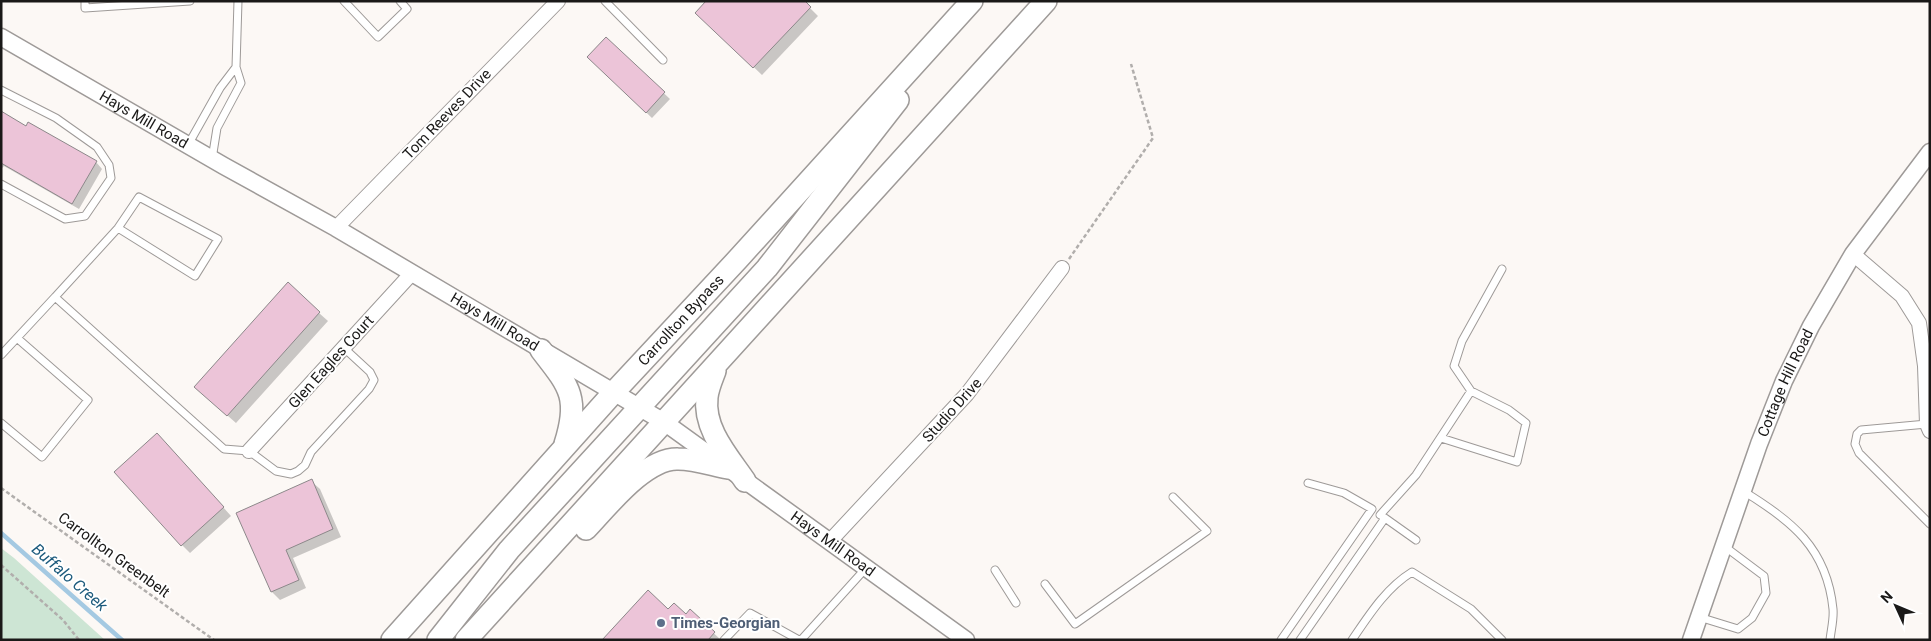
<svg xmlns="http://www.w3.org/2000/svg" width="1931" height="641" font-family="Roboto,sans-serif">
	<rect width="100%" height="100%" fill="#fcf8f5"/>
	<path fill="#cde5d4" d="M1,548L14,558L105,640H1Z"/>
	<path fill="#0003" d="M803,1L818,16L762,75L697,13Z
		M606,39L670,99L652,118L589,57Z
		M1,112L27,127L96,162L102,169L79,209L4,166L1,169Z
		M319,313L328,321L236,423L204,395Z
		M166,443L231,516L190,553L182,545Z
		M311,481L320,489L341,537L293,558L306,588L280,600L272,592L238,513Z
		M668,611L686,615L690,611L721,640H604Z"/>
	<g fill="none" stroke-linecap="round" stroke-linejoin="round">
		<path stroke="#a4c9e2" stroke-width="4.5" d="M1,533L122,640"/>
	</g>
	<path fill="#ecc4d8" stroke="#8c888a" d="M706,1H805L811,7L753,68L695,13Z
		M606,37L665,92L646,113L587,57Z
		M1,111L26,126L28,122L97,161L72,204L1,163Z
		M288,282L320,312L227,416L194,387Z
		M157,433L224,507L181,546L114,472Z
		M312,479L333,529L286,550L299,580L271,592L236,513Z
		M648,590L668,609L674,603L686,614L690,609L715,632L708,640H602Z"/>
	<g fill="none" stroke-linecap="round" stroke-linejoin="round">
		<defs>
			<path id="service" d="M85,1V8L190,1
				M344,1L378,37L407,9L400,1
				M605,1L663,60
				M236,67L238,1
				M1,90L56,118L97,147L109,165L111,178L85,216L65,219L1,184
				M188,145L220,88L236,67L241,83L217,128L212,159
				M55,297L118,228L139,197L218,239L195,276L118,228
				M1,355L55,297L224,449L249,451L276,471L291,474L298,471L305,465L311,452L369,389L374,380L370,372L344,348
				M1,423L42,457L88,400L17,338
				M1927,424L1861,430L1857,434L1855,444L1859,453L1930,524
				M1441,438L1517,462L1526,423L1509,410L1471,391L1454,366L1462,341L1502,269
				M1743,491C1791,520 1827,548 1833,609C1834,619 1831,630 1830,640
				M1380,515L1416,475L1471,391
				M995,570L1016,603
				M1045,584L1075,624L1207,531L1173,497
				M1699,617L1738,629L1752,618L1766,593L1764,576L1724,546
				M724,640L750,613L799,640
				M801,640L866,568
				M1281,640L1372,509L1344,493L1308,483
				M1300,640L1385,518L1416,540
				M1352,640C1369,615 1386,588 1412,572L1471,609L1502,640"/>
			<path id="minor" d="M336,228L558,1
				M1853,254L1902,296L1919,323L1925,366L1927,424L1930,431
				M249,451L412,273
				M830,541L967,394L1062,268"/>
			<g id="tertiary">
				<path id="s1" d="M1,37L224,166L336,228L664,422L966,640"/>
				<path id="s2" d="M1691,640L1759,444L1784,381L1811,326L1853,254L1930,152"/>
			</g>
			<g id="primary">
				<path d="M541,350C569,386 580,397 565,444"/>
				<path d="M715,371C712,379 708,388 707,397C703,429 728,456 745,481"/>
				<path d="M586,529C608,506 645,458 678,459C695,459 712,465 728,468"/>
				<path id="s3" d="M392,640L614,392L738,259L972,1"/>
				<path d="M438,640L509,550L767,268L898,100"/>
				<path d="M466,640L1046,1"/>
			</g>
		</defs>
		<use href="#service" stroke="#9e9a98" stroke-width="9"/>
		<use href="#minor" stroke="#9e9a98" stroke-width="16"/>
		<use href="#tertiary" stroke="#9e9a98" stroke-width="19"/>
		<use href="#primary" stroke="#9e9a98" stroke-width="24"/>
		<path stroke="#b1aeac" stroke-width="2.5" stroke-dasharray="4 2.5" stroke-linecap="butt" d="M1069,259L1153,138L1131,64
			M1,488L214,640
			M1,565L63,620L79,640"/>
		<use href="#service" stroke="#fff" stroke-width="7"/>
		<use href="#minor" stroke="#fff" stroke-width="14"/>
		<use href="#tertiary" stroke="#fff" stroke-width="16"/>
		<use href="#primary" stroke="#fff" stroke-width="21"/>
	</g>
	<circle fill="#5c6f8a" stroke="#fff" stroke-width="2" cx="661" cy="623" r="5"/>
	<g text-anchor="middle" stroke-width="4" stroke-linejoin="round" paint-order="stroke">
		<g font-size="15" fill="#1a1918" stroke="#fff">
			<text transform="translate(447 114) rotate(-46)" y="5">Tom Reeves Drive</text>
			<text dy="5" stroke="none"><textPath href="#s1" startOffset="165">Hays Mill Road</textPath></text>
			<text dy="5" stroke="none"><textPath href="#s3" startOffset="431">Carrollton Bypass</textPath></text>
			<text dy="5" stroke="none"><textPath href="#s1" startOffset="570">Hays Mill Road</textPath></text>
			<text transform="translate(331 362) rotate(-48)" y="5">Glen Eagles Court</text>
			<text dy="5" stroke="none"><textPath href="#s2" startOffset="274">Cottage Hill Road</textPath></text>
			<text transform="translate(952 410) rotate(-48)" y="5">Studio Drive</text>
			<text dy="5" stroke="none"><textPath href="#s1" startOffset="975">Hays Mill Road</textPath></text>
			<text transform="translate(114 555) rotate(36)" y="5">Carrollton Greenbelt</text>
		</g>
		<g font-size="15" font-weight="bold" fill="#4e5e75" stroke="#fff" text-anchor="start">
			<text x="671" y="628">Times-Georgian</text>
		</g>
		<g font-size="16" font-style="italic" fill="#1d5b7d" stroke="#fff">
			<text transform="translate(70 577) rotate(41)" y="6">Buffalo Creek</text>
		</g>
	</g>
	<rect width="1931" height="641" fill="none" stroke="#1a1918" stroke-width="5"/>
	<g transform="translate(1896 606) rotate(314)" stroke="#ffffff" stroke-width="4" paint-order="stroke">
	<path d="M0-4L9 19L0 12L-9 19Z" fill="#1a1918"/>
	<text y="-8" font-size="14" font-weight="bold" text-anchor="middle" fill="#1a1918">N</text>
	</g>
</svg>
